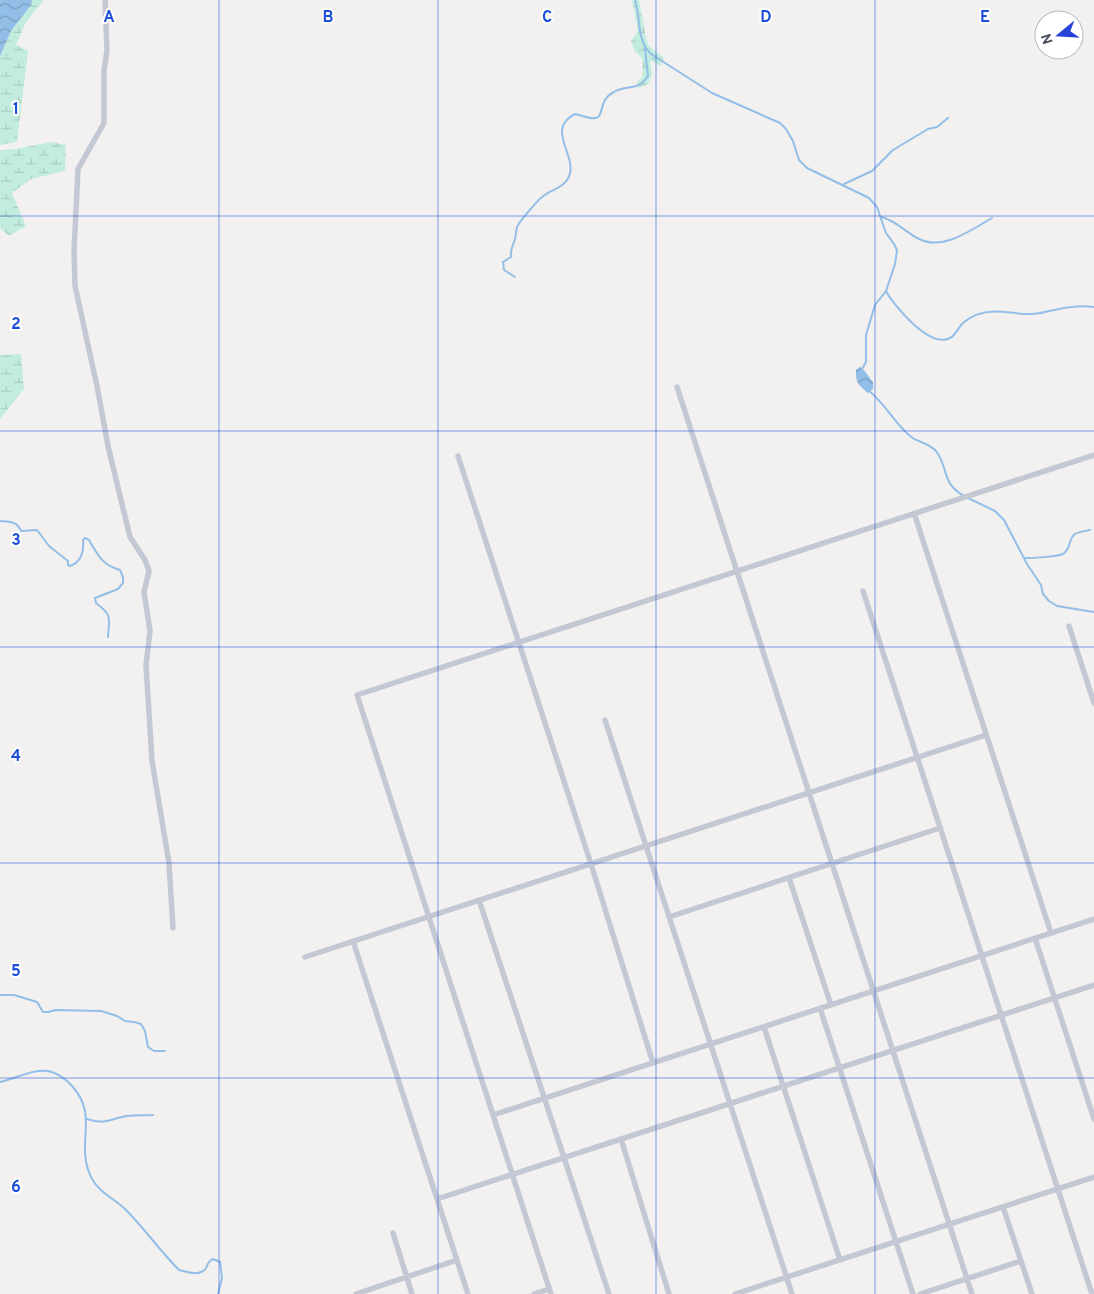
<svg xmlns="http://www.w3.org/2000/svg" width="1094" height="1294" font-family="Overpass,sans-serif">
	<defs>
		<pattern id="wetland-marsh" width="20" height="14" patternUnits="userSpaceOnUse" patternTransform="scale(1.25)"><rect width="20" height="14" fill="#c2edde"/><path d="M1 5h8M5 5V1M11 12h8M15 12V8" fill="none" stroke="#a8cdc1"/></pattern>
		<pattern id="water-waves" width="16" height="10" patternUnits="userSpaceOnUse" patternTransform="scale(1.25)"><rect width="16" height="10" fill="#92bee7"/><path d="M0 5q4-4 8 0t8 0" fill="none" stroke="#799dbe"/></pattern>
	</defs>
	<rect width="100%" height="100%" fill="#f2f1f0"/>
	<path fill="url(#wetland-marsh)" d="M32,0H44L26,22L16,45L28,51L17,142L0,145V56L11,31L31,5Z
		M632,0H639L646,38L649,46L664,58L660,66L652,61L650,62L652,74L648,84L639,88L636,84L642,77L643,60L641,57L635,52L631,41L638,31Z
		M51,142L66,145L65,171L31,179L12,193L26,226L9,236L0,228V150L16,149Z
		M21,354L24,389L0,419V355Z"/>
	<path fill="url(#water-waves)" d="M0,0H32L31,5L11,31L0,56Z
		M860,367C866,370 868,377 873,382V389L868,393C859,386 855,382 856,370Z"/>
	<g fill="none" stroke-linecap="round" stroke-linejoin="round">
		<path stroke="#92bee7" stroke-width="2" d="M635,0C641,18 636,40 651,54L712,93L780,123L786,129L793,141L799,160L807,168L869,198L877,207L886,233L894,244L897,250L895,264L886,291L875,305L866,335V362L862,369
			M844,184L872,171L893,150L928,129L937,127L948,118
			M882,217C898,222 905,232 919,239C943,251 971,230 992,218
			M515,277L504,270L503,262L511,257C510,249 513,246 515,239C516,235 516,231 517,227C519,222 537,201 542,197C550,190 561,189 567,180C582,159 543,130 575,114C582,115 592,121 598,117C604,112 599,100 614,92C628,84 637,92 648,76L645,49
			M886,291C894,306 930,349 950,338C956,335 958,328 962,324C966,320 974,315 979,314C996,308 1016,315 1033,314C1046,313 1058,308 1071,307C1078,306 1086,306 1094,307
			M868,390C885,403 894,423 910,436C918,443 928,442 936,451C949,468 941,483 964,496
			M968,498L995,511L1004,520L1027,564L1041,585L1043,594L1049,601L1057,606L1094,612
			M0,521C10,522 17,521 21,531L37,530L49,546L68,561V565L70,566C81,562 84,551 83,540L85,538L89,540C98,555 102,565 120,570L123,577V583L118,589L95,598L96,603C113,616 109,617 108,637
			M1024,558C1032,558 1056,557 1063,554C1071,549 1068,539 1075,534C1078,532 1086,531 1090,530
			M0,995H14L37,1002L43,1012H48L56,1010L101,1011L117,1016L125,1021L134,1022L141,1024L145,1031L148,1047L154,1051H165
			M0,1082C16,1079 31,1069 48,1071C58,1073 66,1079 73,1087C99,1117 75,1143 91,1177C98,1192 115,1199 126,1210C145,1229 160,1251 179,1270C188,1272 200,1277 206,1268C208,1263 209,1261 213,1259L220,1262L222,1278L218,1294
			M87,1119C105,1124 105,1121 122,1117C131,1114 143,1116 153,1115"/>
		<path stroke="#c4c8d4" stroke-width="5.5" d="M105,0L107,50L104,71V123L78,169L74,252L75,286L97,386L108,446L130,537L145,560L149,571L144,592L150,631L146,665L152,761L169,863L173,928
			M677,387L972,1294
			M458,456L591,864L653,1063
			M914,513L1051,933
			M863,591L1092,1294
			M1069,626L1094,703
			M605,720L792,1294
			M789,878L831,1005
			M479,900L609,1294
			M669,917L940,828
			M1035,938L1094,1119
			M353,941L468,1294
			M305,957L986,735
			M820,1008L913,1294
			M764,1027L840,1260
			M493,1115L1094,919
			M621,1139L669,1294
			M437,1199L1094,985
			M1003,1207L1032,1294
			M393,1233L412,1294
			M356,1294L457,1260
			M534,1294L549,1289
			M551,1294L357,695L1094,455
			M735,1294L1094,1177
			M920,1294L1021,1261"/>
	</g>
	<path fill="none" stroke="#1d4ed8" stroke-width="1" stroke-opacity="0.55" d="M219,0V1294M438,0V1294M656,0V1294M875,0V1294M0,216H1094M0,431H1094M0,647H1094M0,863H1094M0,1078H1094"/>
	<g font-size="16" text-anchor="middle" font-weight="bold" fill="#1d4ed8" stroke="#fff" stroke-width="4" stroke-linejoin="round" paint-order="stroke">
		<text x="109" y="22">A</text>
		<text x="328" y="22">B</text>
		<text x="547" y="22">C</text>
		<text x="766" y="22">D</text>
		<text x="985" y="22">E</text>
		<text x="16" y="114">1</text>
		<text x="16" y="329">2</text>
		<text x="16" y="545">3</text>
		<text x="16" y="761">4</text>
		<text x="16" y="976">5</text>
		<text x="16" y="1192">6</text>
	</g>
	<g transform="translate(1059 35) rotate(252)"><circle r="24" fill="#ffffff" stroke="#b6b8be"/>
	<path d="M0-4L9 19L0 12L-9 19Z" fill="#2544d7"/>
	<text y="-8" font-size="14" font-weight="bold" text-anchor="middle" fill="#494e5c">N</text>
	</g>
</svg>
